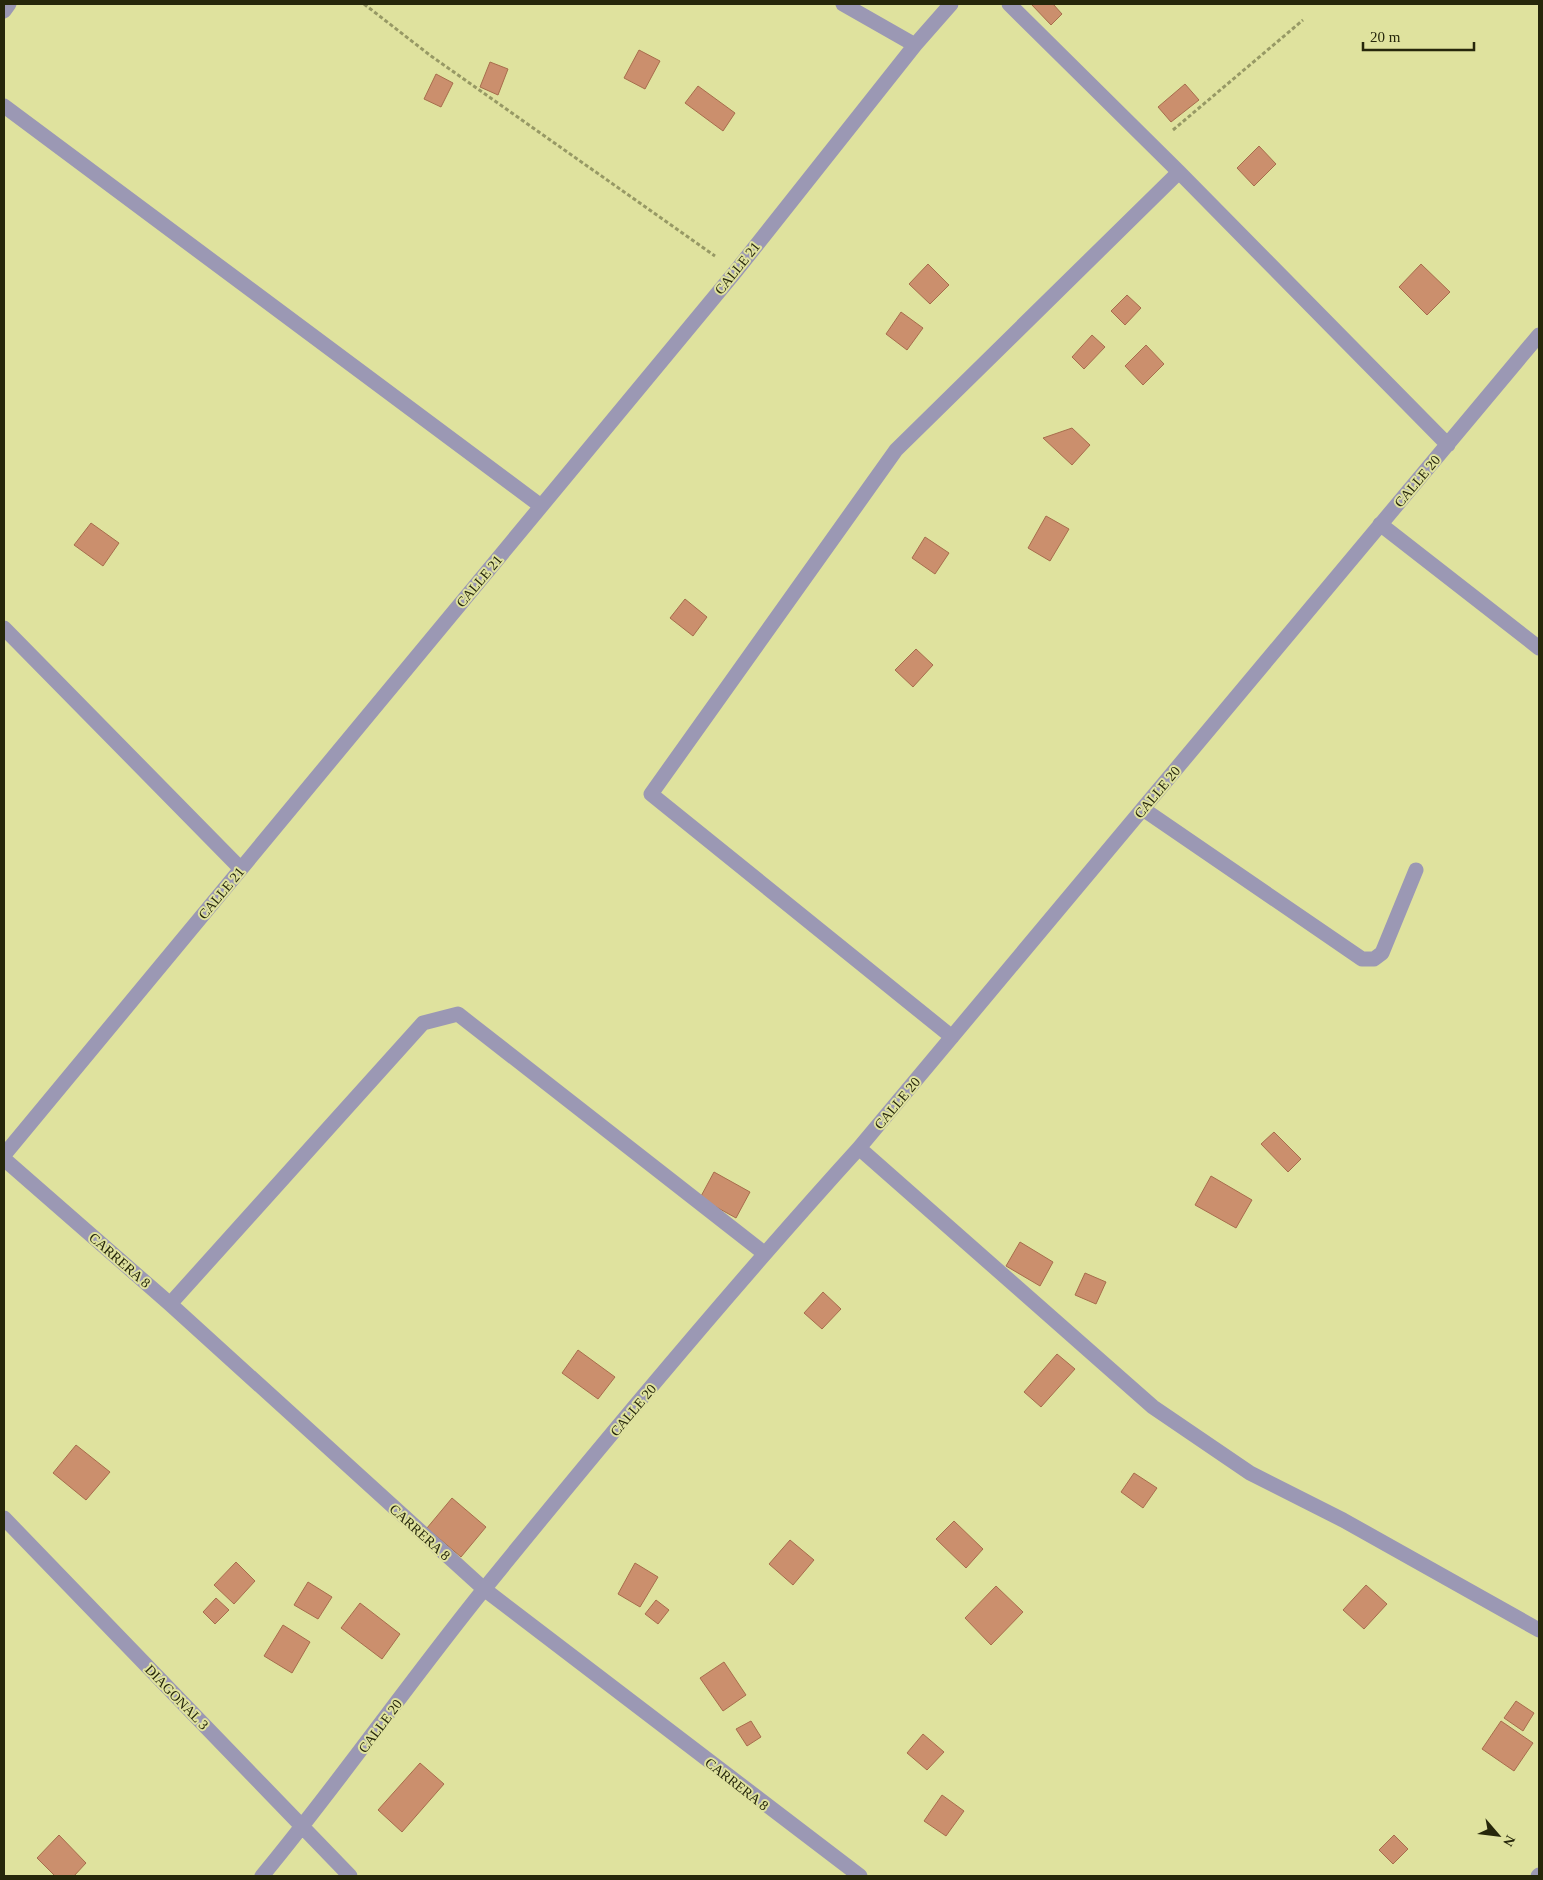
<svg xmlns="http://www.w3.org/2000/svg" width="1543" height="1880" font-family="Georgia,serif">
	<rect width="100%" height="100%" fill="#dfe29e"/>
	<path fill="#cb8f6d" stroke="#a76d4c" d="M1031,4H1053L1062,14L1051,25Z
		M639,50L660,61L645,89L624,78Z
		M490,62L508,69L498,95L480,87Z
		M436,74L453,83L441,107L424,99Z
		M1185,84L1199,100L1171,122L1158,107Z
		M698,86L735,113L723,131L685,103Z
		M1259,146L1276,164L1254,186L1237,168Z
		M928,264L949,285L930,304L909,284Z
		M1421,264L1450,292L1427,315L1399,287Z
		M1127,295L1141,308L1125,325L1111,311Z
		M901,312L923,328L907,350L886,334Z
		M1092,335L1105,347L1084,369L1072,357Z
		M1146,345L1164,364L1143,385L1125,366Z
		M1072,428L1090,445L1072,465L1043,438Z
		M1046,516L1069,529L1050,561L1028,548Z
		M91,523L119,543L103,566L74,545Z
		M925,537L949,553L935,574L912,558Z
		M685,599L707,617L693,636L670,618Z
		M916,649L933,665L913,687L895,670Z
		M1274,1132L1301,1159L1288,1172L1261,1144Z
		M714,1172L750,1192L736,1218L700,1198Z
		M1211,1176L1252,1200L1236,1228L1195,1205Z
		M1020,1242L1053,1262L1040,1286L1006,1266Z
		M1085,1273L1106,1282L1096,1304L1075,1295Z
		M823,1292L841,1309L822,1329L804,1313Z
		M578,1350L615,1377L598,1399L562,1373Z
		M1057,1354L1075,1369L1041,1407L1024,1392Z
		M76,1445L110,1472L86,1500L53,1473Z
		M1134,1473L1157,1488L1143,1508L1121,1492Z
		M452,1498L486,1527L461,1557L427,1528Z
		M954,1521L983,1549L966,1568L936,1539Z
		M790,1540L814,1560L793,1585L769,1564Z
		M236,1562L255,1581L234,1604L214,1585Z
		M635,1563L658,1577L640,1607L618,1594Z
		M308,1582L332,1597L318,1619L294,1605Z
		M1366,1585L1387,1604L1364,1629L1343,1610Z
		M996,1586L1023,1612L991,1645L965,1618Z
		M216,1598L229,1610L215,1624L203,1612Z
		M656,1600L669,1610L658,1624L645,1614Z
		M360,1603L400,1634L382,1659L341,1628Z
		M283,1625L310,1642L292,1673L264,1656Z
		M724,1662L746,1695L723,1711L700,1678Z
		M1516,1701L1534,1713L1523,1731L1504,1718Z
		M751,1721L761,1737L747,1746L736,1729Z
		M1501,1721L1533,1743L1514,1771L1482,1749Z
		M923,1734L944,1752L927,1770L907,1753Z
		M420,1763L444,1784L402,1832L378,1810Z
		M942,1795L964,1811L946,1836L924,1821Z
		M59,1835L86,1863L74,1876H55L37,1858Z
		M1394,1835L1408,1849L1393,1864L1379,1850Z"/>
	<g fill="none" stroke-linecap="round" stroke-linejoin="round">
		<path stroke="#979965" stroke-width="3" stroke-dasharray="4 2.5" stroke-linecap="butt" d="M364,4L431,56L715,256
			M1173,130L1303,20"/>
		<path stroke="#9b98b4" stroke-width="15" d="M843,4L915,45
			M1009,4L1179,172L1448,445
			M4,11L9,4
			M4,106L541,506
			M1380,524L1539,648
			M4,628L241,869
			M1143,809L1362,959H1374L1382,953L1416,870
			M952,1037L651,794L896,450L1179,172
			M859,1148L1153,1407L1250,1473L1343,1520L1539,1630
			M4,1155L736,271L915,45L951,4
			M4,1159L170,1304L484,1589L860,1876
			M170,1304L423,1023L458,1014L764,1253
			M4,1518L350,1876
			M262,1876C339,1783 409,1682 485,1588C606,1439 730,1290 859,1148L1539,335
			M1538,1876L1539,1875"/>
	</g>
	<g text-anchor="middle" stroke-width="4" stroke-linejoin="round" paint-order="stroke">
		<g font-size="14" fill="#26270b" stroke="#dfe29e">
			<text transform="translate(737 268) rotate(-51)" y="5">CALLE 21</text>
			<text transform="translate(1417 481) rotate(-50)" y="5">CALLE 20</text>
			<text transform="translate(479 581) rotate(-50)" y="5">CALLE 21</text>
			<text transform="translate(1157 792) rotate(-50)" y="5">CALLE 20</text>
			<text transform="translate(221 893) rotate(-50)" y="5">CALLE 21</text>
			<text transform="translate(897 1103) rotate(-50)" y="5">CALLE 20</text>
			<text transform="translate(120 1260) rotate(41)" y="5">CARRERA 8</text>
			<text transform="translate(633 1410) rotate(-50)" y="5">CALLE 20</text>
			<text transform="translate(420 1532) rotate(42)" y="5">CARRERA 8</text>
			<text transform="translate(177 1697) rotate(46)" y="5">DIAGONAL 3</text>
			<text transform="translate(380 1726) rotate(-53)" y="5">CALLE 20</text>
			<text transform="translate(737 1784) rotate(38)" y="5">CARRERA 8</text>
		</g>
	</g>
	<rect width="1543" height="1880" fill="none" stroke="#26270b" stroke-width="10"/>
	<g transform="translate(1498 1835) rotate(118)" stroke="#dfe29e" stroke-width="4" paint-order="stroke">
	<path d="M0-4L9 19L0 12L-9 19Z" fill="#26270b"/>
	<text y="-8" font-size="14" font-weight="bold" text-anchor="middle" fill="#26270b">N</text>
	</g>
	<path d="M1363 42v8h111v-8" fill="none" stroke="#26270b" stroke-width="2.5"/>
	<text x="1370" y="42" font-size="15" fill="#26270b" stroke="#dfe29e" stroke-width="4" paint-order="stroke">20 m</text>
</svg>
